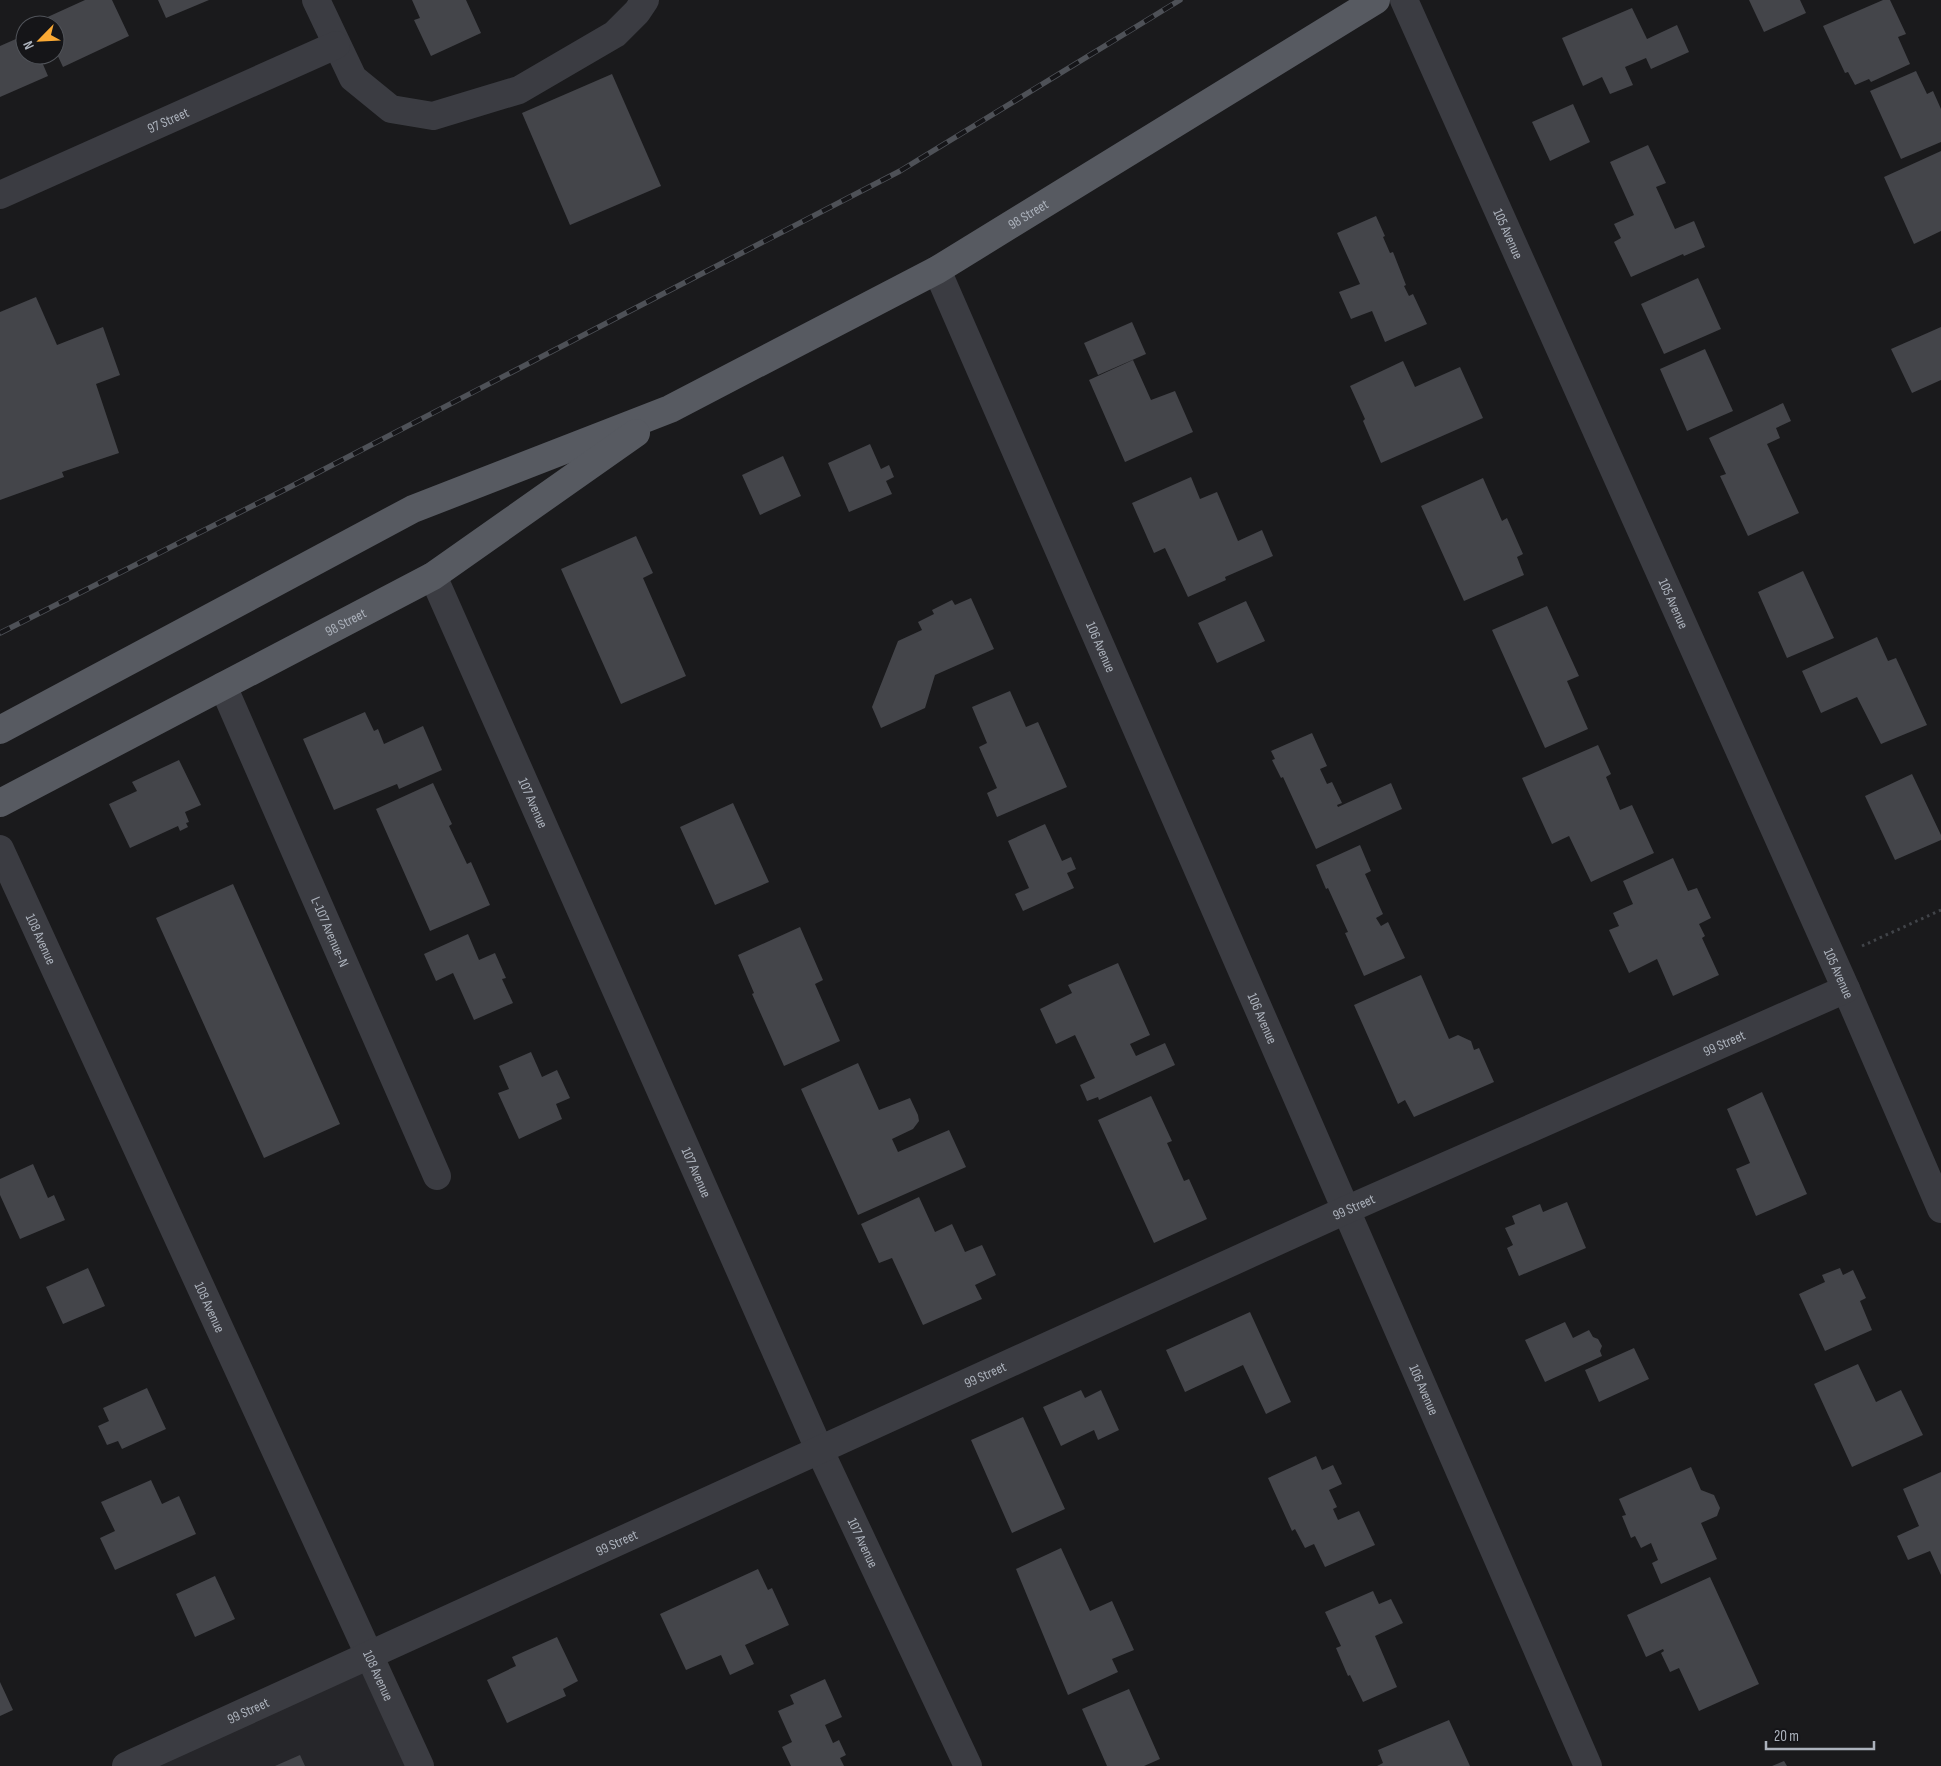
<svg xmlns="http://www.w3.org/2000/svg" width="1941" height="1766" font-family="'Sofia Sans Condensed',sans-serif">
	<rect width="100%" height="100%" fill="#1a1a1c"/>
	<path fill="#26262a" d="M371,1655L420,1766H126Z"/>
	<path fill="#44454a" d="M85,0H112L129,36L63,67L55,50V25H44L41,20Z
		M158,0H209L166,18Z
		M412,0H466L481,33L431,56L414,20L420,18Z
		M1749,0H1800L1806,13L1764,32Z
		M1883,0H1890L1906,34L1898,37L1910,64L1871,82L1869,79L1855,85L1848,72L1845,73L1823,26Z
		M1632,8L1647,39L1677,25L1689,52L1651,69L1646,58L1625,67L1633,85L1610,94L1602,77L1583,86L1562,38Z
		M25,35V55H39L48,76L0,97V46Z
		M1916,71L1927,94L1933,91L1941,109V142L1901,159L1870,91Z
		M612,74L661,186L570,225L522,113Z
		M1573,104L1590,142L1550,161L1532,122Z
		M1648,145L1666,183L1656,187L1675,229L1694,221L1705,247L1684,256L1683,254L1631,277L1614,242L1621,238L1614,224L1634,215L1610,162Z
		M1941,151V231L1914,244L1884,177Z
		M1376,216L1385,236L1383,237L1390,253L1393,252L1406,285L1404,286L1409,296L1413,294L1427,324L1385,342L1372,311L1351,319L1339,292L1360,284L1337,233Z
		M1698,278L1721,329L1664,354L1641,304Z
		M36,297L57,345L103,327L120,375L96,384L119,453L62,472L64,477L0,500V312Z
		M1132,322L1146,354L1098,375L1084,343Z
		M1941,327V380L1912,393L1891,349Z
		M1705,349L1733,411L1687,431L1660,369Z
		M1133,360L1151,400L1175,391L1193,432L1125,462L1089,380Z
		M1403,361L1415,387L1460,367L1483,418L1381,463L1363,421L1365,419L1350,386Z
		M1783,403L1791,421L1776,428L1780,438L1767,444L1799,513L1748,536L1720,476L1726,474L1709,438Z
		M870,444L881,469L889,465L894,477L886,481L892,494L849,512L828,463Z
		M783,456L801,496L760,515L742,475Z
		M1191,477L1200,499L1217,492L1238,541L1262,530L1273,556L1225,577L1226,580L1188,597L1165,548L1154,553L1132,503Z
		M1483,478L1502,521L1507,518L1523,554L1517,557L1524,575L1464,601L1421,506Z
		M636,536L653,573L643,578L686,676L621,704L561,569Z
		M1803,571L1834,638L1787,658L1758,592Z
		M971,598L994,649L935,675L925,708L881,728L872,707L898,641L922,630L918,622L934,614L932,610L952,600L955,605Z
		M1246,601L1265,641L1217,663L1198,623Z
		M1547,606L1579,676L1567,681L1588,729L1545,748L1492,630Z
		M1877,637L1888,661L1896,658L1927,725L1881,744L1857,697L1821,713L1802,671Z
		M1010,691L1026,727L1038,722L1067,787L997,817L987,793L997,788L979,747L987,743L972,707Z
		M365,712L374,731L378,729L384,744L423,726L442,770L399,789L397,784L334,810L303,739Z
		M1312,733L1327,766L1320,769L1327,784L1332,782L1342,803L1337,805L1338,807L1391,783L1402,809L1316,849L1283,777L1281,778L1272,760L1275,759L1271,751Z
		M1598,745L1611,774L1606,777L1620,810L1632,805L1654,853L1591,882L1569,836L1552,844L1522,778Z
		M179,760L201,805L185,812L189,822L186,823L188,827L180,831L178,826L130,848L109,804L137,791L132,782Z
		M1912,774L1941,835V840L1895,860L1865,796Z
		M433,783L452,824L449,826L467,864L471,862L490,905L430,931L376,809Z
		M733,803L769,882L715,905L680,827Z
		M1045,824L1062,861L1071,857L1076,869L1067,873L1074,888L1023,911L1015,894L1029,888L1008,841Z
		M1360,845L1371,871L1365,874L1383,914L1376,918L1381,926L1388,922L1405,958L1364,976L1345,933L1348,932L1328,888L1326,889L1316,865Z
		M1673,858L1688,891L1697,888L1711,918L1699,924L1705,936L1702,938L1719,975L1673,996L1657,959L1629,973L1609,930L1619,926L1613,913L1633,904L1623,881Z
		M233,884L340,1124L264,1158L156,918Z
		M800,927L823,980L815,984L840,1041L784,1066L752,994L754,993L738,955Z
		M468,934L479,960L495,953L506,978L502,979L513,1003L474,1020L453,973L436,981L424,954Z
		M1118,963L1150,1035L1130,1044L1136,1056L1165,1043L1175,1065L1099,1100L1098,1097L1087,1101L1080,1085L1095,1078L1075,1035L1056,1044L1040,1009L1072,993L1068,985Z
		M1421,975L1449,1039L1458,1035L1471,1041L1474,1050L1479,1048L1494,1082L1414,1117L1405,1100L1398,1104L1354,1005Z
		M531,1052L542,1077L557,1070L570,1098L556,1104L562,1119L519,1139L498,1093L509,1089L499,1066Z
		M858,1063L879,1110L910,1098L918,1115L919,1121L913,1129L892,1139L898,1152L949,1130L966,1167L858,1215L801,1089Z
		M1762,1092L1807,1194L1756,1216L1736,1169L1750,1163L1727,1109Z
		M1151,1096L1172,1141L1167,1143L1184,1181L1189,1179L1207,1219L1154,1243L1098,1120Z
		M33,1164L48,1198L54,1195L65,1220L20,1239L0,1195V1179Z
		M919,1197L935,1232L952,1224L965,1252L982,1245L996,1275L975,1285L982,1299L923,1325L892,1258L879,1263L861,1224Z
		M1567,1202L1586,1248L1519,1276L1507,1248L1513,1245L1505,1228L1515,1224L1512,1216L1540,1204L1543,1212Z
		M88,1268L105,1306L63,1324L46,1287Z
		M1840,1268L1843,1275L1853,1270L1866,1298L1860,1301L1872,1330L1825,1351L1799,1294L1825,1282L1822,1275Z
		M1250,1312L1291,1402L1266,1414L1243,1365L1185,1392L1166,1350Z
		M1565,1322L1573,1338L1589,1330L1593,1337L1598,1339L1602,1346L1600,1351L1602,1356L1545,1382L1525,1340Z
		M1634,1348L1649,1379L1599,1402L1585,1370Z
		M1858,1364L1876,1402L1901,1390L1923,1435L1852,1467L1814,1384Z
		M147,1388L166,1429L122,1449L118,1441L107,1445L98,1426L109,1421L103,1408Z
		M1081,1390L1085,1398L1101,1390L1119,1430L1098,1440L1094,1430L1061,1446L1043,1407Z
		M1023,1417L1065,1509L1012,1533L971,1440Z
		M1316,1456L1322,1470L1333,1465L1342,1484L1329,1490L1337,1507L1333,1509L1338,1520L1359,1511L1375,1545L1325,1567L1314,1544L1305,1548L1295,1529L1292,1531L1268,1478Z
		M1691,1467L1701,1490L1714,1495L1720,1508L1717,1516L1701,1523L1717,1559L1661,1584L1652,1563L1658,1560L1651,1543L1641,1548L1635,1536L1631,1538L1622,1516L1626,1515L1619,1499Z
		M1941,1472V1575L1930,1551L1908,1560L1897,1536L1919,1526L1903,1489Z
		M151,1480L162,1504L179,1496L196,1534L115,1570L100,1538L115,1531L101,1502Z
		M1061,1548L1090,1611L1112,1601L1134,1650L1112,1659L1118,1672L1068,1695L1016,1569Z
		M758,1569L768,1590L772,1588L789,1625L745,1645L754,1664L730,1675L721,1655L686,1670L660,1614Z
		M215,1576L235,1619L195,1637L176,1594Z
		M1710,1577L1759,1684L1699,1711L1679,1668L1670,1672L1661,1653L1664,1651L1663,1649L1646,1657L1627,1615Z
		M1373,1591L1379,1604L1391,1599L1403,1623L1375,1636L1397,1687L1363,1702L1350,1675L1348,1676L1336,1648L1341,1646L1325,1612Z
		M557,1637L578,1681L563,1689L566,1696L507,1723L487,1680L516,1666L512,1657Z
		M825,1679L842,1717L825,1725L833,1743L839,1740L846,1755L840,1758L844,1766H791L782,1747L792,1742L778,1711L794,1704L790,1695Z
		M0,1682L13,1710L0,1716Z
		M1129,1689L1160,1759L1144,1766H1107L1082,1709Z
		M1449,1720L1470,1766H1377L1383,1763L1378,1750Z
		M300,1755L305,1766H275Z
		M1784,1761L1787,1766H1772Z"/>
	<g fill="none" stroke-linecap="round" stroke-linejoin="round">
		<path stroke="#414449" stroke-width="3" stroke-dasharray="2.5 4" stroke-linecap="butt" d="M1862,946L1941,910"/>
		<g stroke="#3b3c42" stroke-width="28">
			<path d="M316,0L353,78L391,109L433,116L519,90L615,34L637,12L645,0"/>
			<path id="s1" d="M1404,0L1846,989L1941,1209"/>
			<path id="s2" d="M0,195L336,45"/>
			<path id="s3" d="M937,270L1588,1766"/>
			<path id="s4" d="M433,576L819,1449L968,1766"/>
			<path id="s5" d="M223,686L437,1176"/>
			<path id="s6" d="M0,849L420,1766"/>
			<path id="s7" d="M126,1766L1346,1210L1846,989"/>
		</g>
		<g stroke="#575a61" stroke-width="28">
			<path id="s8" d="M0,730L413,509L670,409L937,270L1376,0"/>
			<path id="s9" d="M0,803L433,576L636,433"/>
		</g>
		<defs>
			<path id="rail" d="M0,633L288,488L900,171L1180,0"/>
		</defs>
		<use href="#rail" stroke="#4e5157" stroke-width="5.5"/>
		<use href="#rail" stroke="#151518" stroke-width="4" stroke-dasharray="11" stroke-linecap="butt"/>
	</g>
	<g text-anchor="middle" stroke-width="4" stroke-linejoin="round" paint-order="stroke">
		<g font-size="14" fill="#acb2bc" stroke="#151518">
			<text dy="5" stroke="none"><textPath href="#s2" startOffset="184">97 Street</textPath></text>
			<text dy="5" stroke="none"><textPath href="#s8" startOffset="1152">98 Street</textPath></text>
			<text dy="5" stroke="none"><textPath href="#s1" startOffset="256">105 Avenue</textPath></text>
			<text dy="5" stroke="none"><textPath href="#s1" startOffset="661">105 Avenue</textPath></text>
			<text dy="5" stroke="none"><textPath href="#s9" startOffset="390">98 Street</textPath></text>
			<text dy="5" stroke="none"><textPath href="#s3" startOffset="411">106 Avenue</textPath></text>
			<text dy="5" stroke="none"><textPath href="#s4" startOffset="248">107 Avenue</textPath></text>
			<text dy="5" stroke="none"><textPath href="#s5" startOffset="268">L-107 Avenue-N</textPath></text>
			<text dy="5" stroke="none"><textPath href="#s6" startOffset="99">108 Avenue</textPath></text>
			<text dy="5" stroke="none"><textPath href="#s1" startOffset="1066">105 Avenue</textPath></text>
			<text dy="5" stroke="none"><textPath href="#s3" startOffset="816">106 Avenue</textPath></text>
			<text dy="5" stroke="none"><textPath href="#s7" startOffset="1754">99 Street</textPath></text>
			<text dy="5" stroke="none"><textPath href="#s4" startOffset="652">107 Avenue</textPath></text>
			<text dy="5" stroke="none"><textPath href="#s7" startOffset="1349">99 Street</textPath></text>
			<text dy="5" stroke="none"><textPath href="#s6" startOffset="504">108 Avenue</textPath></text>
			<text dy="5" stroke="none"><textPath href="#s7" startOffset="944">99 Street</textPath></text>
			<text dy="5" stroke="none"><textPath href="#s3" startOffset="1221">106 Avenue</textPath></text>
			<text dy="5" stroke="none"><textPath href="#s7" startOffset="539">99 Street</textPath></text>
			<text dy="5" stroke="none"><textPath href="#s4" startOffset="1058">107 Avenue</textPath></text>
			<text dy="5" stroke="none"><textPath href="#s6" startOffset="909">108 Avenue</textPath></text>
			<text dy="5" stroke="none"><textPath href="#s7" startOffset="134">99 Street</textPath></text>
		</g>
	</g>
	<g transform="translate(40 40) rotate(246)"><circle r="24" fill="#151518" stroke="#51545a"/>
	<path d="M0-4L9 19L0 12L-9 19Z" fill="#faa934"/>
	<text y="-8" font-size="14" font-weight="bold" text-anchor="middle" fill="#acb2bc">N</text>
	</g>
	<path d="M1766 1741v8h108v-8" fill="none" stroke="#acb2bc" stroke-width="2.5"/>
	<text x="1774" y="1741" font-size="15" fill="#acb2bc" stroke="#151518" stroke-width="4" paint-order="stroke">20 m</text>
</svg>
